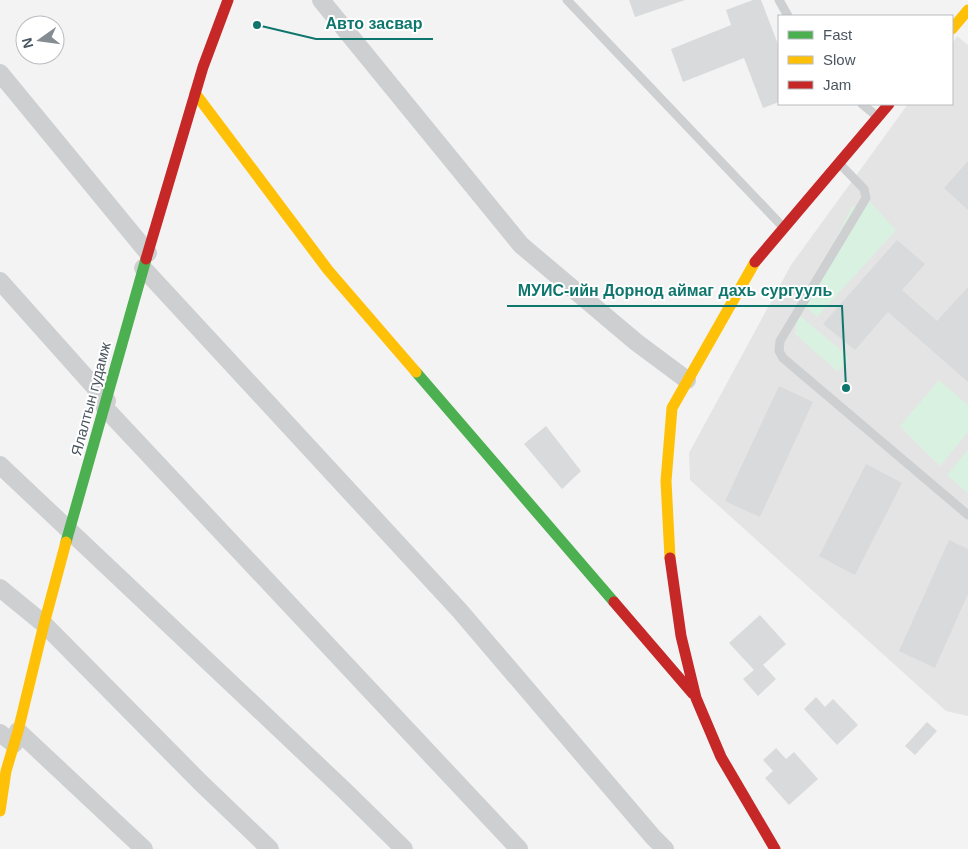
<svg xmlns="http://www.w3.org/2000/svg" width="968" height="849" font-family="Arial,sans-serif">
	<rect width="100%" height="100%" fill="#f3f3f3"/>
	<path fill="#e5e4e5" d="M957,36L968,45V716L946,711L690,480L689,453L791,265L908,104H952V44Z"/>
	<path fill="#d9f1e1" d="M870,202L896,230L817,317L803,304L852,207Z
		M798,314L849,357L838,372L795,334Z
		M939,380L968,405V432L940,466L900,426Z
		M968,450V493L947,475Z"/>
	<path fill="#d9dadb" d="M629,0H685L635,17Z
		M753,0H761L779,47V102L763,108L744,58L683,82L671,49L731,25L726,10Z
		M968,161V210L944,188Z
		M897,240L925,264L902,290L937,321L968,287V382L888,312L855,350L823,324Z
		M779,386L813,402L760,517L725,501Z
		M546,426L581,471L562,489L524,444Z
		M866,464L902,483L855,575L819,556Z
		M949,540L968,549V594L935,668L899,651Z
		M760,615L786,644L763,665L776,679L758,696L743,679L754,670L729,643Z
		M816,697L825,707L833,699L858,725L837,745L804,709Z
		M927,722L937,731L915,755L905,746Z
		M776,748L786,759L794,752L818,779L789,805L765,778L773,771L763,760Z"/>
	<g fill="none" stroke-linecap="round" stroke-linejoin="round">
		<path stroke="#cdcfd1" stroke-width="9" d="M567,0L784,228
			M779,0L788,16
			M862,104L878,117
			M839,163L864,189L866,198L780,341L779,351L783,358L968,515"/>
		<path stroke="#cdcfd1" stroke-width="18" d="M321,0L521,245L636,342L687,380
			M0,73L148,253
			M143,268L460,611L653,837L665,849
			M0,281L107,401
			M105,408L519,849
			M0,465L344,790L404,849
			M0,588L44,624L200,782L270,849
			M18,731L144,849
			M0,733L14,744"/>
		<path stroke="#4caf50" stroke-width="11" d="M416,372L614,602
			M66,542L146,259"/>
		<path stroke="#ffc107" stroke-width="11" d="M952,29L968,10
			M195,93L328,270L416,372
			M670,558L666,481L672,408L755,262
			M0,811L6,771L18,731L44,624L66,542"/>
		<path stroke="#c62828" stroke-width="11" d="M146,259L203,67L228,0
			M755,262L889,104
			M670,558L681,636L696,698L721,757L775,849
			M614,602L693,694"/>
	</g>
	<g text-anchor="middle" stroke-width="4" stroke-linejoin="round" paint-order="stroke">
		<g font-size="15" fill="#4a5660" stroke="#fff">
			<text transform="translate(91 399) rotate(-75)" y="5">Ялалтын гудамж</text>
		</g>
	</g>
	<path fill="none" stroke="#0f766e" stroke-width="2" d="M257 25L316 39H433M846 388L842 306H507"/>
	<g fill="#0f766e" stroke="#fff" stroke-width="2">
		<circle cx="257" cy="25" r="5"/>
		<circle cx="846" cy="388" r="5"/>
	</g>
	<g font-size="16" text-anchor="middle" font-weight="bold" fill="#0f766e" stroke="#fff" stroke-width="4" stroke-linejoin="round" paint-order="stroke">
		<text x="374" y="29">Авто засвар</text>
		<text x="675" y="296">МУИС-ийн Дорнод аймаг дахь сургууль</text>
	</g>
	<rect x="778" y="15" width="175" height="90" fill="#ffffff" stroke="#b7bbbf"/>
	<rect x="788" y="31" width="25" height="8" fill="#4caf50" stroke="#b7bbbf"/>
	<text x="823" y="40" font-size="15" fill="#4a5660">Fast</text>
	<rect x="788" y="56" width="25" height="8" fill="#ffc107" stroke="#b7bbbf"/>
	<text x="823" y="65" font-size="15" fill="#4a5660">Slow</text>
	<rect x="788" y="81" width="25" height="8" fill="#c62828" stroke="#b7bbbf"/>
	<text x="823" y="90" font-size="15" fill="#4a5660">Jam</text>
	<g transform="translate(40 40) rotate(256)"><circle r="24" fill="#ffffff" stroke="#b7bbbf"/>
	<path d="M0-4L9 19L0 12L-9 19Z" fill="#858d93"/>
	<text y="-8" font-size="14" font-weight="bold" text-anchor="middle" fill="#4a5660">N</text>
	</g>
</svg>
